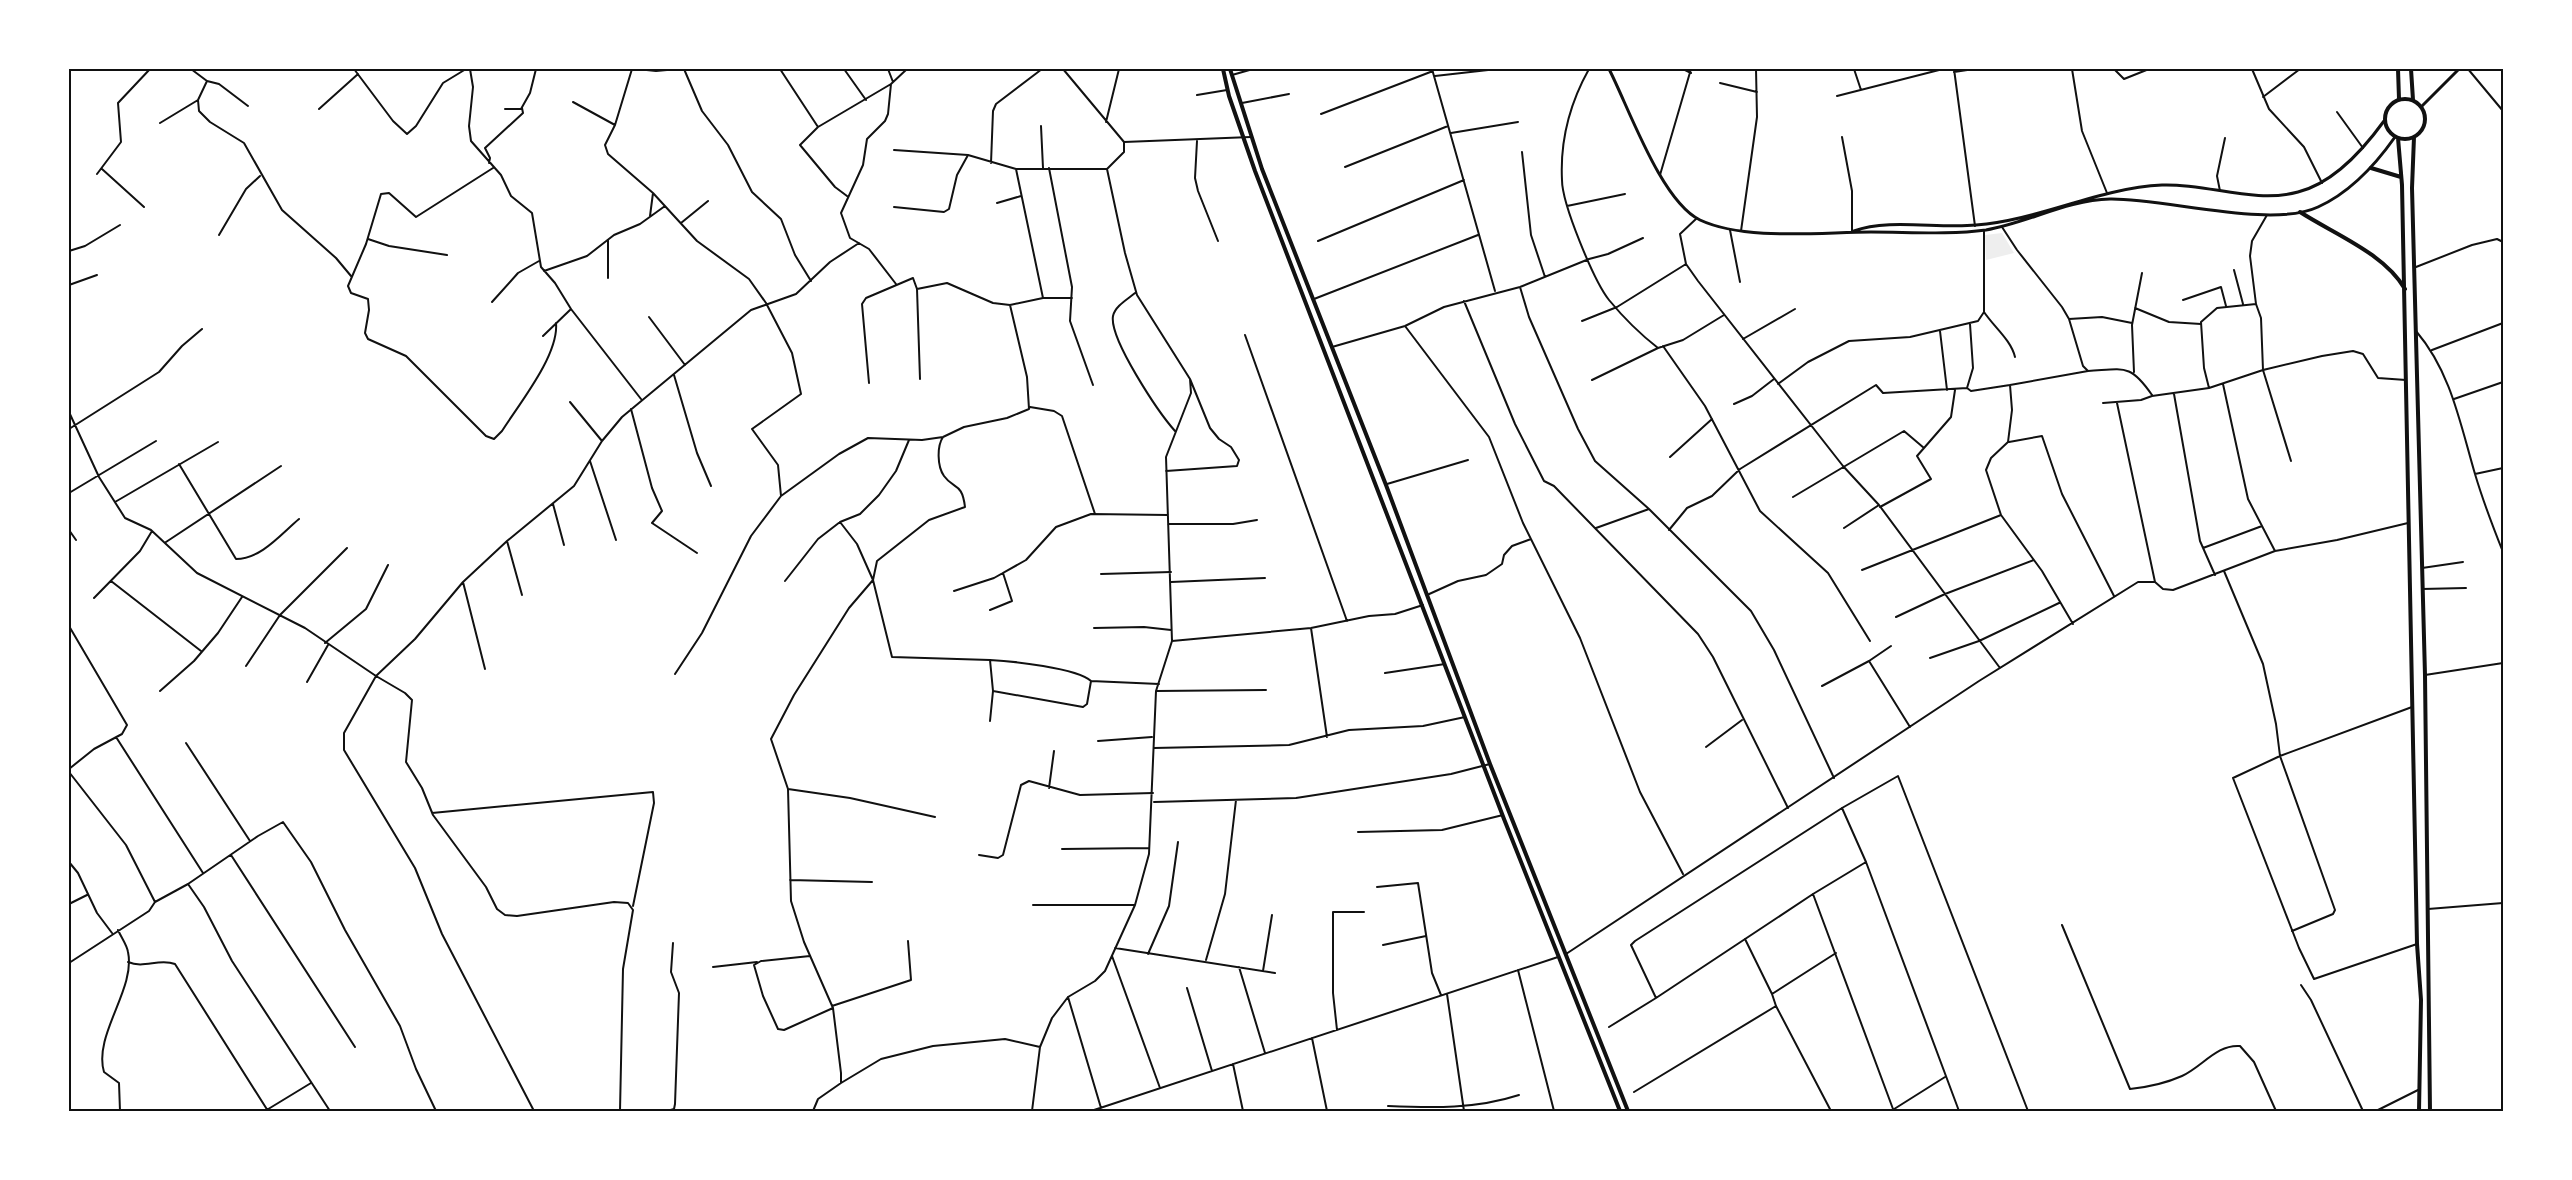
<svg xmlns="http://www.w3.org/2000/svg" width="2572" height="1180" font-family="'Noto Sans',sans-serif">
	<rect width="100%" height="100%" fill="#fff"/>
	<path fill="#eee" d="M2002,233L2014,253L1986,260L1985,235Z"/>
	<g fill="none" stroke-linecap="round" stroke-linejoin="round">
		<path stroke="#111" stroke-width="2" d="M191,69L207,81L219,84L248,106
			M354,69L393,121L407,134L416,126L443,83L466,69
			M470,69L473,87L469,126L471,141L501,175L511,196L532,213L541,267L555,283L571,309L543,336
			M632,69L615,125L605,145L608,154L653,193L697,241L749,279L766,303L792,353L801,394L752,429L778,465L781,496
			M637,69L656,71L678,69
			M684,69L702,111L728,145L752,192L781,219L795,255L811,281
			M780,69L818,127L891,84L907,69
			M844,69L866,100
			M888,69L893,82
			M1063,69L1124,142L1251,137
			M1432,69L1495,291
			M1589,69C1570,103 1560,141 1562,180C1562,204 1594,281 1609,300C1623,317 1640,334 1658,348L1683,340L1724,315
			M1683,69L1691,73
			M1854,69L1861,90
			M1954,69L1975,226
			M2072,69L2082,131L2107,193
			M2114,69L2124,79L2149,69
			M2252,69L2269,109L2304,147L2322,183
			M2468,69L2503,111
			M1954,72L1974,69
			M1232,75L1253,69
			M1435,76L1497,69
			M207,81L198,100L199,111L210,122L244,143L282,210L336,258L351,276
			M1720,83L1757,92
			M891,84L888,114L885,121L867,139L863,165L841,213L850,238L869,249L896,284
			M1197,95L1227,90
			M1837,96L1943,69
			M2263,97L2300,69
			M573,102L615,125
			M1242,103L1289,94
			M319,109L358,74
			M505,109H521L530,93L536,69
			M2337,112L2363,148
			M1321,114L1433,71
			M1106,122L1119,69
			M160,123L198,100
			M1041,126L1043,168
			M818,127L800,145L835,187L847,196
			M1451,133L1518,122
			M1842,137L1852,191V232
			M1197,141L1195,178L1198,191L1218,241
			M1124,142V152L1107,169L1125,253L1137,295L1190,379L1210,428L1219,439L1231,447L1239,460L1237,466L1166,471
			M894,150L968,155
			M1522,152L1531,235L1545,277
			M489,163L490,158L485,148L523,113L522,108
			M991,163L993,111L996,104L1042,69
			M1345,167L1448,126
			M493,168L416,217L389,193L381,194L366,244L348,286L351,293L368,299L369,310L365,333L368,339L406,356L486,436L494,439L502,431C519,404 559,355 556,323
			M1049,168L1072,287L1070,321L1093,385
			M102,169L144,207
			M1016,169L1043,298
			M97,174L121,142L118,103L150,69
			M1660,175L1691,69
			M2220,191L2217,176L2225,138
			M997,203L1021,196
			M1567,206L1625,194
			M894,207L944,212L949,209L957,175L968,155L1016,169H1107
			M2267,215L2252,241L2250,256L2256,304L2261,318L2263,370L2291,461
			M650,216L653,193
			M1697,218L1680,234L1686,264L1698,281L1843,466L1879,505L2000,668
			M681,223L708,201
			M2002,227L2017,250L2062,307L2069,319L2083,366L2088,371C2124,369 2130,363 2152,395
			M1730,230L1740,282
			M1741,231L1757,117L1756,69
			M219,235L246,189L260,176
			M368,239L389,246L447,255
			M608,240V278
			M1318,241L1464,180
			M69,251L85,246L120,225
			M2416,267L2472,245L2497,239L2503,242
			M2234,270L2243,304
			M544,271L587,256L614,235L640,224L665,206
			M69,285L97,275
			M1520,287L1529,317L1578,429L1595,461L1649,509L1751,611L1774,650L1834,778
			M917,289L947,283L993,303L1010,305L1043,298H1072
			M1135,293C1128,299 1115,306 1113,316C1109,339 1159,413 1175,431
			M1314,299L1478,235
			M2183,300L2221,287L2226,306
			M1464,301L1515,424L1544,481L1554,486L1698,634L1713,657L1788,808
			M492,302L518,273L539,261
			M2135,308L2169,322L2201,324
			M571,309L641,399
			M1984,312C1994,327 2011,340 2015,357
			M649,317L685,365
			M2069,319L2102,317L2132,323
			M1582,321L1617,307L1686,264
			M1405,326L1489,437L1523,523L1580,638L1640,792L1683,874
			M1940,331L1947,390
			M2416,331C2451,372 2460,423 2475,474C2483,501 2493,527 2503,552
			M1245,335L1347,621
			M1743,339L1795,309
			M1663,346L1705,406L1760,511L1828,573L1870,641
			M1332,347L1405,326L1444,307L1520,287L1589,259L1608,254L1643,238
			M2432,350L2503,323
			M2134,372L2132,325L2142,273
			M674,375L697,453L711,486
			M1592,380L1658,348
			M869,383L862,304L866,298L913,278L917,289L920,379
			M1778,384L1808,362L1849,341L1910,337L1978,321L1984,312V230
			M2223,384L2248,499L2275,551
			M1967,388L1971,391L2010,385
			M2209,388L2204,368L2201,322L2217,308L2256,304
			M2174,394L2200,541L2215,575
			M2454,399L2503,382
			M570,402L602,441
			M2103,403L2141,400L2152,396L2209,388L2263,370L2322,356L2353,351L2363,354L2378,378L2406,380
			M2117,403L2155,582
			M1734,404L1752,396L1774,379
			M1030,407L1054,411L1062,416L1095,514
			M631,409L652,488L662,511L652,523L697,553
			M69,412L99,477L125,518L151,530L197,573L305,628L376,676L344,733V750L415,868L442,934L534,1111
			M69,429L159,372L182,346L202,329
			M2009,442L2042,436L2062,494L2114,596
			M1670,457L1712,419
			M590,461L616,540
			M179,464L236,559C261,559 281,534 299,519
			M2475,474L2503,468
			M1387,484L1468,460
			M69,493L156,441
			M1793,497L1904,431L1924,448L1951,417L1955,390
			M115,502L218,442
			M553,504L564,545
			M1880,507L1931,479L1917,456L1924,448
			M2001,515L1986,470L1991,458L2008,442L2012,410L2010,385L2088,371
			M840,522L857,544L873,580L892,657L990,660L993,691L990,721
			M1168,524H1233L1257,520
			M1596,528L1649,509
			M1844,528L1879,505
			M69,530L76,540
			M1669,530L1687,508L1712,496L1740,469L1876,385L1883,393L1967,388L1973,368L1970,324
			M507,541L522,595
			M166,542L281,466
			M2203,548L2262,526
			M2422,568L2463,562
			M1862,570L2001,515L2042,571L2073,624
			M2224,571L2263,664L2276,724L2280,756L2335,910L2333,914L2292,931
			M1101,574L1171,572
			M111,581L201,651
			M785,581L818,539L840,522L860,514L879,495L896,471L909,440
			M463,582L485,669
			M1171,582L1265,578
			M2422,589L2466,588
			M954,591L994,578L1026,560L1056,527L1091,514L1168,515
			M1427,595L1458,581L1486,575L1502,564L1504,555L1512,546L1531,539
			M94,598L140,551L152,531
			M990,610L1012,601L1003,573
			M1896,617L1945,594L2034,560
			M69,626L127,725L122,734L94,749L69,769
			M1094,628L1144,627L1171,630
			M1311,628L1327,737
			M1172,641L1311,628L1369,616L1395,614L1423,605
			M325,643L366,609L388,565
			M1930,658L1979,641L2059,603
			M990,660C1011,661 1077,668 1091,681
			M1869,661L1891,646
			M246,666L280,615L347,548
			M1385,673L1445,664
			M675,674L702,633L751,536L781,496L839,454L868,438L922,440L943,437L964,427L1007,418L1029,409L1027,377L1010,305
			M2425,675L2503,663
			M307,682L328,645
			M1822,686L1869,661L1910,727
			M160,691L194,661L218,633L242,597
			M993,691L1083,707L1087,704L1091,681L1159,684
			M1156,691L1266,690
			M2412,707L2280,756L2233,778L2299,948L2314,979L2417,944
			M116,737L203,873
			M1098,741L1152,737
			M186,743L250,841
			M1706,747L1742,720
			M1154,748L1289,745L1349,730L1423,726L1465,717
			M69,772L126,845L155,902
			M1049,788L1054,751
			M788,789L850,798L935,817
			M1154,802L1296,798L1451,774L1490,764
			M1842,808L1866,862
			M432,813L653,792L654,803L633,906
			M1358,832L1442,830L1503,815
			M1062,849L1149,848
			M231,855L355,1047
			M979,855L998,858L1003,855L1021,785L1029,781L1080,795L1153,793
			M69,862L78,873L97,913L112,933
			M790,880L872,882
			M188,884L204,907L232,961L330,1111
			M1377,887L1418,883L1432,973L1441,995
			M1813,894L1893,1109
			M69,904L87,895
			M1033,905H1135
			M2428,909L2503,903
			M2062,925L2130,1089C2149,1087 2164,1084 2182,1076C2202,1067 2217,1044 2240,1046L2254,1062L2276,1111
			M118,930C121,937 127,945 128,952C136,989 93,1035 104,1072L119,1083L120,1111
			M1745,939L1772,994
			M1383,945L1426,936
			M1115,948L1275,973
			M1148,954L1169,906L1178,842
			M1566,954L1979,681L2138,582H2155L2163,589L2173,590L2275,551L2337,540L2408,523
			M810,956L761,961L754,965L763,996L778,1029L784,1030L833,1008
			M1112,956L1160,1088
			M1206,960L1225,894L1236,800
			M128,962C144,969 159,958 175,964L268,1111
			M69,963L149,911L155,902L188,884L258,836L283,822L311,862L345,930L400,1026L416,1069L436,1111
			M713,967L757,962
			M1239,967L1265,1053
			M1518,970L1554,1111
			M1263,971L1272,915
			M2301,985L2311,1000L2363,1111
			M1187,988L1212,1071
			M1447,994L1464,1111
			M1068,997L1101,1108
			M832,1006L911,980L908,941
			M1609,1027L1656,998
			M1337,1030L1333,993V912H1364
			M1312,1038L1327,1111
			M1233,1064L1243,1111
			M841,1083L881,1059L933,1046L1005,1039L1040,1047
			M1634,1092L1776,1006
			M1388,1106C1433,1108 1476,1109 1519,1095
			M265,1111L311,1083
			M620,1111L623,969L633,910L628,903L614,902L517,916L505,915L497,909L486,887L433,815L422,788L406,762L412,700L405,693L376,676L415,639L463,582L507,541L574,486L602,441L622,417L751,310L796,294L830,262L859,243
			M667,1111L674,1109L675,1104L679,993L671,972L673,943
			M813,1111L818,1099L841,1083V1073L833,1008L804,942L791,901L788,789L771,739L794,695L849,608L873,580L877,561L929,520L965,507C962,482 954,490 944,476C937,466 937,446 943,437
			M1032,1111L1040,1047L1052,1018L1068,997L1095,981L1105,971L1135,905L1149,854L1156,691L1172,641L1166,457L1191,393L1190,379
			M1091,1111L1558,957
			M1831,1111L1776,1006L1772,994L1836,953
			M1891,1111L1945,1077
			M1959,1111L1866,862L1813,894L1656,998L1631,945L1635,941L1842,808L1898,776L2028,1111
			M2376,1111L2418,1090"/>
		<path stroke="#111" stroke-width="3" d="M1609,69C1629,108 1661,201 1700,220C1745,241 1821,232 1871,232C1909,232 1949,235 1986,230C2027,223 2067,200 2110,199C2164,198 2271,229 2318,207C2349,193 2376,164 2395,137
			M2421,107L2459,69
			M1854,231C1888,218 1939,229 1976,225C2040,220 2098,188 2162,185C2207,183 2254,204 2298,192C2334,183 2363,150 2384,121"/>
		<path stroke="#111" stroke-width="4" d="M1223,69L1229,96L1255,171L1504,819L1620,1111
			M1230,69L1262,169L1386,485L1490,764L1628,1111"/>
		<path stroke="#111" stroke-width="4" d="M2398,69L2399,99
			M2411,69L2413,100
			M2385 119a20 20 0 1 1 40 0a20 20 0 1 1-40 0Z
			M2414,137L2412,188L2425,675L2430,1111
			M2398,138L2402,185L2417,944L2421,1000L2419,1111
			M2371,168L2401,177
			M2300,212C2334,234 2384,253 2405,289"/>
	</g>
	<rect width="2572" height="1180" fill="none" stroke="#ffffff" stroke-width="141"/>
	<rect x="70" y="70" width="2432" height="1040" fill="none" stroke="#111" stroke-width="2"/>
</svg>
